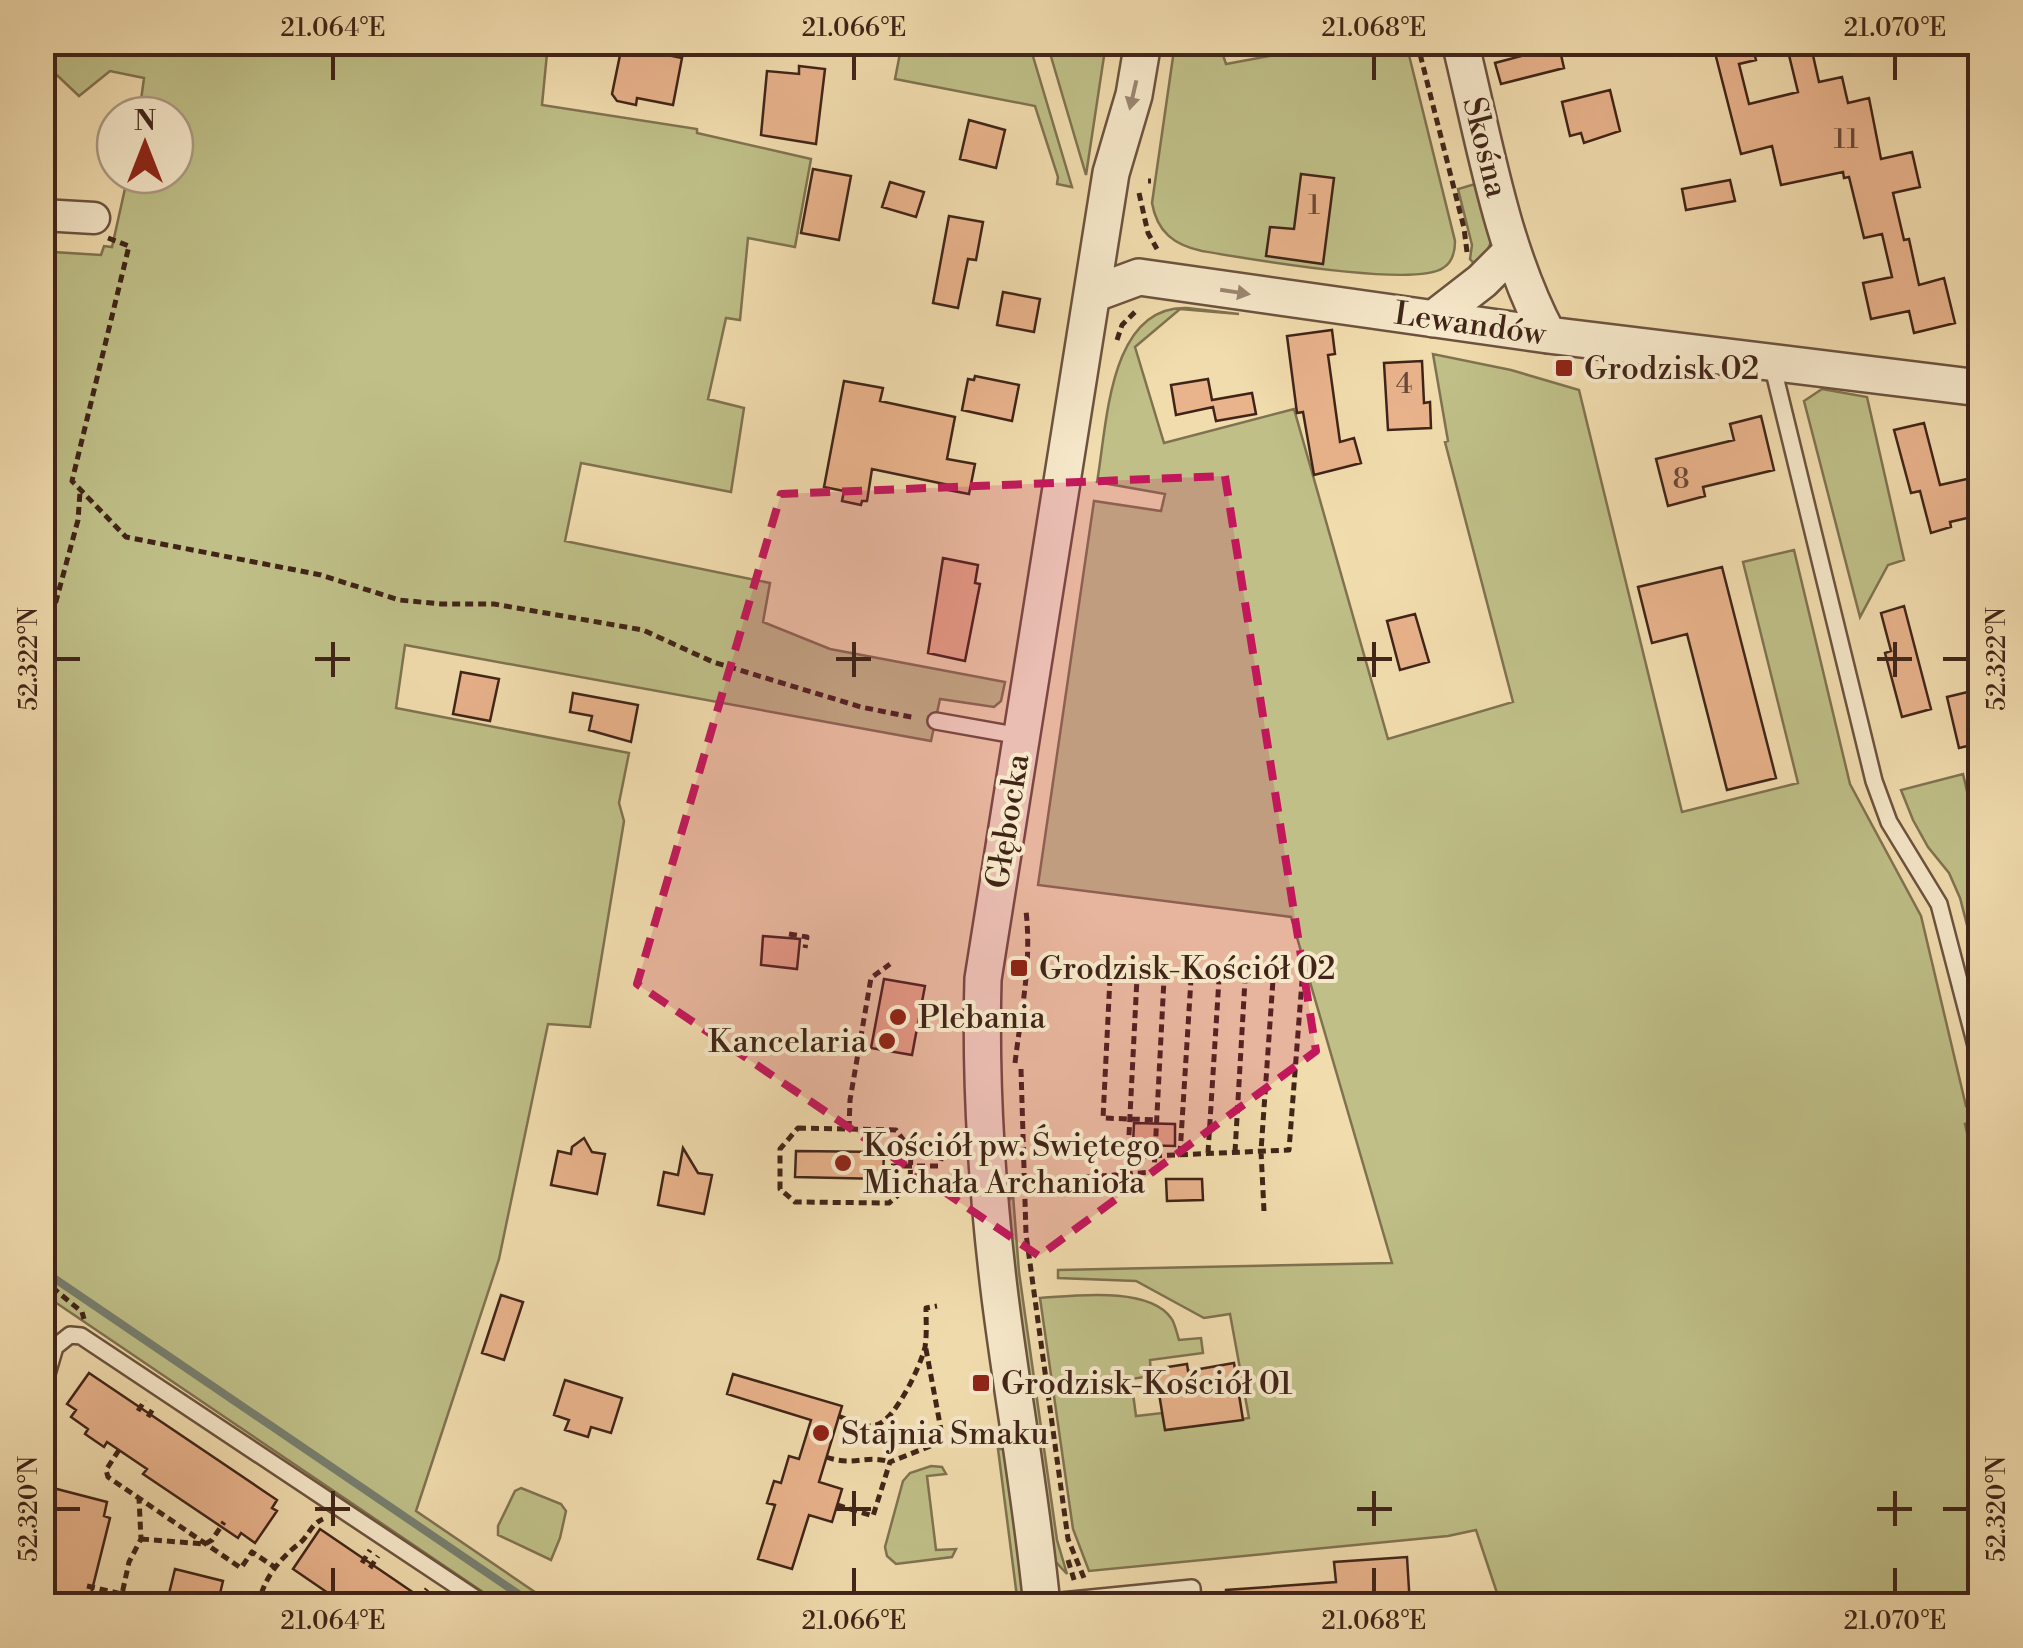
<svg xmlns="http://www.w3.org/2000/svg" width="2023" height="1648" font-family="'Libre Bodoni',serif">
	<rect width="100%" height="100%" fill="#f1dcae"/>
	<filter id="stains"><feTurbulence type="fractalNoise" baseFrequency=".002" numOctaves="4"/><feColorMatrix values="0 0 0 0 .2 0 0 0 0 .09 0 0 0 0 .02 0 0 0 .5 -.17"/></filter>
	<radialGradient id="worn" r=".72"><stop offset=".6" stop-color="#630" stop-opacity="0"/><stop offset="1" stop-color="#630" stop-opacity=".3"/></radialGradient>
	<path fill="#bfbf87" stroke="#807250" stroke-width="2.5" d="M43,43H548L542,105L697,129V133L811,159L795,247L748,238L740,320L726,318L708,399L744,408L731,492L581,463L565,541L770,583L763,622L830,649L1005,682L1001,701L994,707L940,699L931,741L405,645L396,708L629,753L619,803L624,821L590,1027L548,1024L499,1259L416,1511L554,1605H502L52,1300L43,1336V244L53,252L101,255L104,246L112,247L128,175H175V115H139L144,78L110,71L79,96L43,62Z
		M902,43H1029L1072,187L1057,184L1058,177L1035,106L895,79Z
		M1047,43H1106L1086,175Z
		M1175,43H1219L1226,64L1341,43H1406L1455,241C1455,252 1453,262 1443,268C1414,288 1243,258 1202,251C1174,245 1157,232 1152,203Z
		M1475,184L1492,240L1479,269L1470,259L1472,245L1458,189Z
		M1187,308L1239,314L1180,309L1135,347L1164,443L1294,409L1388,739L1513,702L1445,442L1448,441L1433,354L1511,370L1579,390L1682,812L1798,783L1743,562L1794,550L1850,784L1921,916L1966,1106L1978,1104L1980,1120L1965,1124L1980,1189V1605H1501L1476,1530L1448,1536L1089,1571L1073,1529L1040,1298C1073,1296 1148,1286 1171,1318C1175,1323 1177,1334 1179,1340L1201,1338L1203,1353L1150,1360L1151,1376L1131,1379L1136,1416L1162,1413L1166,1430L1249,1418L1230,1314L1204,1318L1136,1281L1058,1278V1270L1392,1263L1291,917L1038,885L1094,501L1161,511L1165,494L1097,482C1107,427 1108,305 1187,308Z
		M1822,389L1867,397L1904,560L1888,565L1860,617L1804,401Z
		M1963,774L1974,821H1980V975L1960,898L1949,873L1928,847L1913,820L1901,790Z
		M1013,1195L1019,1272L1057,1540L1067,1574L1054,1560L1008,1247L1006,1205Z
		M998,1449H1003L1006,1454L1028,1605H1018Z
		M931,1466L942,1467L946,1474L927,1476L936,1550L956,1549L952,1557L896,1564L887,1556L885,1547L903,1481L910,1473Z
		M521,1488L561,1504L566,1511L560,1538L551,1560L498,1535V1526L515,1491Z"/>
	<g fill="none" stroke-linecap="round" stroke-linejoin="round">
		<path stroke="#777f6f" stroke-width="8" d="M42,1270L536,1606"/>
	</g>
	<path fill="#e9b38c" stroke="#402418" stroke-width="2.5" d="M610,42L651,44L657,53L682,58L673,105L637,98L636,105L617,101L612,94L620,55Z
		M1742,42H1751L1756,60L1739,64L1749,104L1798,92L1787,47L1810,42L1819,82L1842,77L1848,103L1869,98L1881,159L1912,152L1920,187L1893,193L1904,240L1909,239L1919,285L1944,278L1955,323L1914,333L1909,311L1871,319L1863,283L1892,277L1882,234L1864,238L1849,177L1844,178L1843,172L1781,185L1772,146L1741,154L1714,49Z
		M1559,46L1564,68L1501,84L1495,63Z
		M799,66L825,69L816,144L761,135L767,71L799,74Z
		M1610,90L1620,131L1584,143L1581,133L1570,136L1562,102Z
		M969,120L1005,130L996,168L960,159Z
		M813,169L851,176L839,240L801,233Z
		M1301,174L1334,178L1323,264L1266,256L1270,227L1294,229Z
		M1730,180L1735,201L1686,210L1682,189Z
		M890,182L924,192L916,217L882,207Z
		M949,216L983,222L976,260L968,259L958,308L933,303Z
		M1003,292L1040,299L1034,332L997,325Z
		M1332,330L1335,354L1328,355L1340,442L1354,438L1361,463L1314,475L1303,412L1297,413L1287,336Z
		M1422,361L1424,403L1430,402L1431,428L1388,430L1384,363Z
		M975,376L1019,385L1012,421L962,410L968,379L974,380Z
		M1208,379L1212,400L1252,393L1256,414L1216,421L1213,407L1176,415L1171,385Z
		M844,381L883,388L880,401L955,417L947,459L975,464L969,494L948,490L949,485L872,469L867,501H862L861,505L842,501L844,491L824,487Z
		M1761,416L1774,470L1703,487L1705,496L1668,506L1656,459L1734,440L1730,424Z
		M1924,423L1940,485L1980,476V515L1950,522L1951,527L1931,533L1920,491L1911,493L1894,430Z
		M943,558L978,565L975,583L980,584L965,661L928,653Z
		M1722,567L1776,778L1727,790L1687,634L1652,643L1638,587Z
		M1904,606L1931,709L1902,717L1885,653L1891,651L1881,613Z
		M1415,614L1429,662L1400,670L1387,621Z
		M461,672L499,679L490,721L453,714Z
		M1980,689V743L1959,748L1947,697Z
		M573,693L638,705L631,742L589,730L592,716L570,712Z
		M763,936L800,939L797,969L761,965Z
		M884,979L925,986L912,1055L871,1048Z
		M1134,1123L1175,1124V1146L1133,1145Z
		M584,1138L592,1152L605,1154L597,1194L551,1185L558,1151L571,1154L572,1147Z
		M683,1148L698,1173L712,1175L704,1214L658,1205L664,1172L678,1175Z
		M796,1151L884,1152L883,1179L795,1177Z
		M1166,1179H1202L1203,1200L1167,1201Z
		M501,1295L523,1302L504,1360L482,1353Z
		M1234,1363L1243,1420L1165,1430L1155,1369L1187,1364L1188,1371Z
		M89,1373L277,1500L272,1508L277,1511L255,1543L241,1533L238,1538L143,1474L147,1469L107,1442L104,1447L85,1434L88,1429L71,1417L76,1410L67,1404Z
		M733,1374L842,1406L819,1482L842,1489L832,1522L809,1515L792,1569L758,1559L775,1505L767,1503L774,1481L781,1483L789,1456L799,1459L811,1420L727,1394Z
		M565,1380L622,1398L611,1433L591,1427L588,1437L565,1430L569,1420L554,1415Z
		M53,1488L107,1502L104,1516L110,1518L88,1606H42V1534Z
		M320,1529L367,1561L433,1606H347L293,1569Z
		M1407,1557L1410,1606H1226V1590L1336,1582L1334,1562Z
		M175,1569L223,1581L217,1606H166Z"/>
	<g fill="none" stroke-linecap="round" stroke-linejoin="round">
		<defs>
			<path id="service" d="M1772,364L1874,781L1889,822L1939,904L1980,1061
				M936,721L1020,736
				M42,1391L55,1347L70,1335L81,1336L487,1606
				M1041,1603L1192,1588L1193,1606"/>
			<path id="minor" d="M42,215L94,218"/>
			<path id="tertiary" d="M1460,42C1484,139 1501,247 1548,335
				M1093,294L1139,277L1548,335L1980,388
				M1433,319L1482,281L1512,251
				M1042,1606C1032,1502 1013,1400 1000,1297C987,1191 980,1086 983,979L1111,173L1134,95L1143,42"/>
		</defs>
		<use href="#service" stroke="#6c523e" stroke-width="20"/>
		<use href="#minor" stroke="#6c523e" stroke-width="35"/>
		<use href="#tertiary" stroke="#6c523e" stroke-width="40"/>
		<path stroke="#402418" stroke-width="5" stroke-dasharray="8 5" stroke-linecap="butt" d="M1417,42L1464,228L1467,252
			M1148,181H1151
			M1139,193L1148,233L1157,249
			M108,238L129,246L72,481L126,537L321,575L399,600L441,604H494L643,630L713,662L861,707L916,718
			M1117,340L1122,325L1138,309
			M42,653L78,520L80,492
			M789,934L807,937L805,948
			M1110,978L1103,1118L1157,1120
			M1015,1063C1021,1012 1032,963 1026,911
			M1021,1069L1026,1234L1068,1539L1084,1578
			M798,1128L896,1130L911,1150L910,1185L889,1203L795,1202L780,1189V1149Z
			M849,1129L850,1100L871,978L890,964
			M911,1150L947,1160
			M1235,1152L1245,980
			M1208,1153L1219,979
			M1180,1154L1191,979
			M1128,1157L1289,1150L1302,981
			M891,1166H939
			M1127,1174L1137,978
			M1060,1179L1154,1172L1164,979
			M1264,1211L1261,1151L1273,980
			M42,1279L82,1312L84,1319
			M138,1411L145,1400
			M838,1416C850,1420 864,1428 876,1425C895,1421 921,1365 925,1347C927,1335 926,1321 926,1308L937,1306
			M148,1417L154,1407
			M119,1450L106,1470L108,1477L241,1568L252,1552L276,1568
			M42,1454L55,1405
			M826,1457C856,1467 865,1454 890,1462
			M837,1505L873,1516L890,1462L933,1445L942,1435L925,1344
			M141,1539L205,1544L212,1540L224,1522
			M42,1550H43
			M1068,1560L1075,1583
			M362,1563L370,1550
			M370,1568L378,1556
			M87,1586L122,1594L129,1562L141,1539L139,1499
			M122,1594H145L167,1600
			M418,1601L427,1589
			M259,1606C261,1581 281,1557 300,1543C309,1535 311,1524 323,1519
			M338,1606L341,1601"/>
		<use href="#service" stroke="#f6e8ca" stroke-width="15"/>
		<use href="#minor" stroke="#f6e8ca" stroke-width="30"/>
		<use href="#tertiary" stroke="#f6e8ca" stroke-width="35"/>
	</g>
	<defs><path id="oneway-solid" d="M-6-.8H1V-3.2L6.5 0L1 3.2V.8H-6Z" transform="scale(2.5)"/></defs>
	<g fill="#9b8671">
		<use href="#oneway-solid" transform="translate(1133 95) rotate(103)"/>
		<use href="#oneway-solid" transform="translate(1235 292) rotate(9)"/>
	</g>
	<path fill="#c2185b" fill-opacity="0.2" stroke="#c2185b" stroke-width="8" stroke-dasharray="20 12" stroke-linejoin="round" d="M1225,476L1316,1051L1039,1256L637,984L781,494Z"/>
	<path fill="none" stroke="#402418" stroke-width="4" d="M333,55V80M854,55V80M1374,55V80M1895,55V80M333,642V677M854,642V677M1374,642V677M1895,642V677M55,659H80M315,659H350M836,659H871M1357,659H1392M1877,659H1912M1943,659H1968M333,1491V1526M854,1491V1526M1374,1491V1526M1895,1491V1526M55,1509H80M315,1509H350M836,1509H871M1357,1509H1392M1877,1509H1912M1943,1509H1968M333,1568V1593M854,1568V1593M1374,1568V1593M1895,1568V1593"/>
	<g fill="#8f2418" stroke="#f6e8ca" stroke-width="4">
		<rect x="1554" y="358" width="20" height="20" rx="5"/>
		<rect x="1009" y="958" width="20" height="20" rx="5"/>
		<circle cx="898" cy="1017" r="10"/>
		<circle cx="887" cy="1041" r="10"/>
		<circle cx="843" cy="1163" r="10"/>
		<rect x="971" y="1373" width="20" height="20" rx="5"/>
		<circle cx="821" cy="1433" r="10"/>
	</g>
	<g text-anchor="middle" stroke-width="8" stroke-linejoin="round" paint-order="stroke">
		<g font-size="28" fill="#6a4835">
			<text x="1846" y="148">11</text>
			<text x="1314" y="214">1</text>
			<text x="1404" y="393">4</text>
			<text x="1681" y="488">8</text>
		</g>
		<g font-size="32" fill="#402418" stroke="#f6e8ca">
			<text transform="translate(1486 147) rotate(76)" y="11">Skośna</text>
			<text transform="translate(1470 323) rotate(8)" y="11">Lewandów</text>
			<text transform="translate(1007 821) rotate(-81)" y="11">Głębocka</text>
		</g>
		<g font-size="32" fill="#402418" stroke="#f6e8ca" text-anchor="start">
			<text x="1584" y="379">Grodzisk 02</text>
			<text x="1039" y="979">Grodzisk-Kościół 02</text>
			<text x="918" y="1028">Plebania</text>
			<text x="867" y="1052" text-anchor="end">Kancelaria</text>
			<text x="863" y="1156">Kościół pw. Świętego<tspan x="863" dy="37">Michała Archanioła</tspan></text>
			<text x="1001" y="1394">Grodzisk-Kościół 01</text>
			<text x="841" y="1444">Stajnia Smaku</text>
		</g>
	</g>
	<rect width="2023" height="1648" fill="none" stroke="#f1dcae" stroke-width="110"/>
	<g transform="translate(145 145)"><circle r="48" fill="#f6e8ca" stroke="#ad9a83" stroke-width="2.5"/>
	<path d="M0-8L18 38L0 25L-18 38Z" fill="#8f2418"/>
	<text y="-15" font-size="28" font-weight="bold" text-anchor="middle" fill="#402418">N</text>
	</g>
	<rect x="55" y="55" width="1913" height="1538" fill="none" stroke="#402418" stroke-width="4"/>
	<g font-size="25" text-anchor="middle" fill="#402418">
		<text x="333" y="36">21.064°E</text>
		<text x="854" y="36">21.066°E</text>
		<text x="1374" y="36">21.068°E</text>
		<text x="1895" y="36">21.070°E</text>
		<text transform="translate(28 659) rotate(-90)" y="9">52.322°N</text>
		<text transform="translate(1996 659) rotate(-90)" y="9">52.322°N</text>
		<text transform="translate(28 1509) rotate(-90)" y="9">52.320°N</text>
		<text transform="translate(1996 1509) rotate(-90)" y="9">52.320°N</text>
		<text x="333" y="1629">21.064°E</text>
		<text x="854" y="1629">21.066°E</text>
		<text x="1374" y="1629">21.068°E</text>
		<text x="1895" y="1629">21.070°E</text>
	</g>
	<rect width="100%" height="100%" filter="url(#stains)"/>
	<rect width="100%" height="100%" fill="url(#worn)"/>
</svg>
